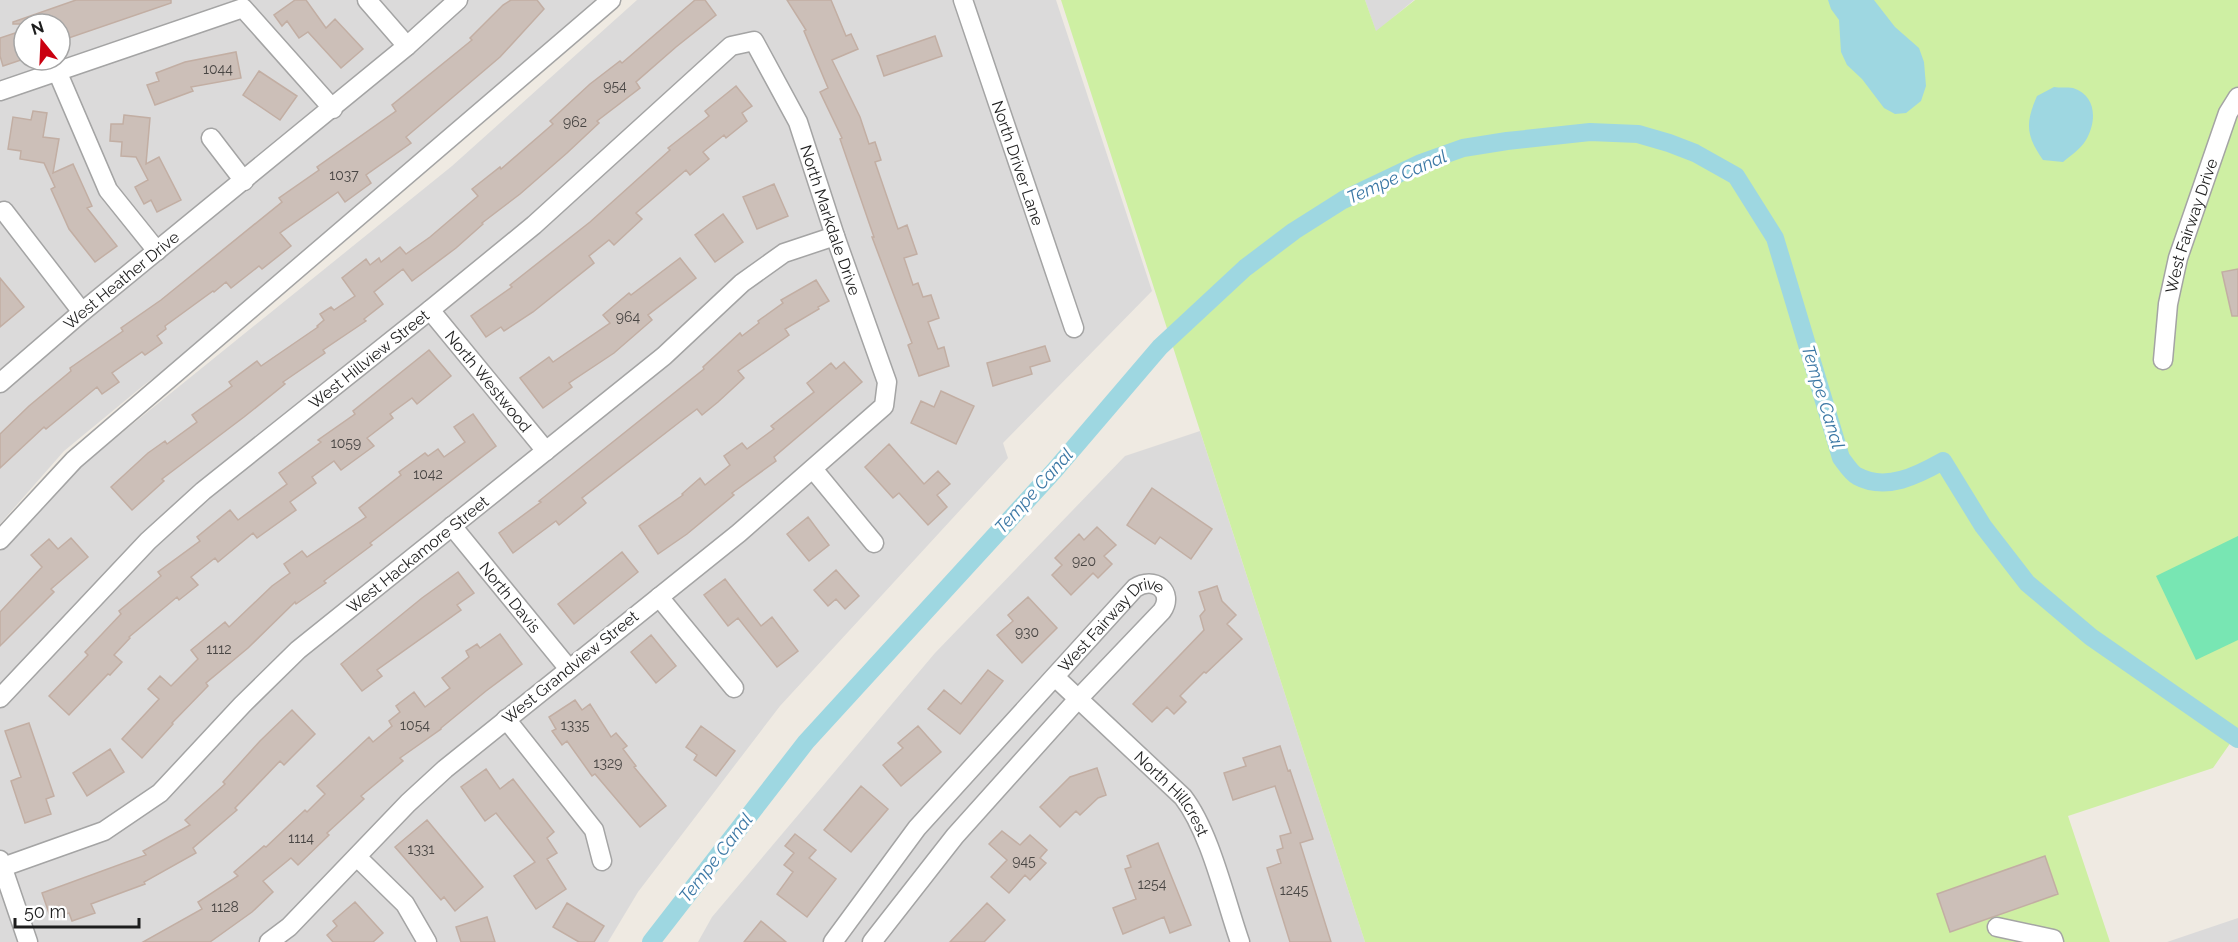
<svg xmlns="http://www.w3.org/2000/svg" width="2238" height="942" font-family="Raleway,sans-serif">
	<rect width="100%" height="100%" fill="#efeae2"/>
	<path fill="#dbdada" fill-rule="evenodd" d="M0,0H604L217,331L144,385L64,451L0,524ZM24,24H60V60H24Z
		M637,0H1056L1152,291L1003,443L1008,458L780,706L638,892L608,942H0V545L77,469L452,166Z
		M1365,0H1414L1376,32Z
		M1200,431L1365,942H698L712,917L935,653L1125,456Z
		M2238,918V942H2167Z"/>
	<path fill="#ceefa3" d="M1061,0H1365L1376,31L1415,0H2238V732L2213,768L2068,816L2110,942H1365Z"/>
	<path fill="#78e6b3" d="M2238,536V640L2196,660L2156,576Z"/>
	<path fill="#9ed7e1" d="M1828,0H1874L1895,27L1919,48L1924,62L1926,86L1921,101L1906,113L1895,114L1884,108L1862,79L1847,65L1841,52L1839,20L1831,9Z
		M2054,87C2059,88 2067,87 2073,88C2098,96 2097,124 2084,143C2079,150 2070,156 2063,162L2043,160C2026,136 2025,123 2037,96Z"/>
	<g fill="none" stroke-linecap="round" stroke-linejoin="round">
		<path stroke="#9ed7e1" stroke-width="18" d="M651,942L806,742L1054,471L1160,347L1245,268L1294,231L1343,200L1421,163L1463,148L1507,141L1590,132L1638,134L1669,143L1695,153L1736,176L1775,238L1841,458C1845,463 1851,473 1857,476C1886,492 1918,475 1943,461L1983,526L2027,583L2091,637L2238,739"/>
	</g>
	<path fill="#ccbfb8" stroke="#c2aea3" stroke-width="1.5" d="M76,0H171V3L60,41V24H13V22Z
		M295,0H306L326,28L335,19L363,49L341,68L308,32L299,38L287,21L282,26L274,15Z
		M511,0H537L544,9L500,57L406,137L411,143L366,175L371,183L345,202L338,192L280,233L291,246L262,269L259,266L231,288L226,282L214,292L213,291L165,326L166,329L157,336L162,343L145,355L142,352L112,373L119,382L102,394L97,387L46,429L44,427L0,468V434L29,406L71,371L70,368L123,331L121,328L161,300L282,202L279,198L319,170L317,167L396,111L392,105L472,40L470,38L503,5Z
		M695,0H705L716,15L676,47L636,82L640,88L597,121L599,123L567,153L520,194L482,223L483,224L456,248L412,281L403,269L374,292L383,304L364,319L366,321L323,350L325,353L283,382L285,384L244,417L162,479L164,481L132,510L111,487L148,453L165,441L167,444L197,422L192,415L232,386L229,382L257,361L261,366L318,327L317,326L324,320L320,314L331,307L334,310L355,296L342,278L366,259L370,265L379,258L381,262L400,247L406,254L430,237L478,196L472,189L500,167L501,169L553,124L550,121L590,84L620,61L622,63Z
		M787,0H831L846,36L851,34L858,49L832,60L860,117L869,144L875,142L881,160L875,162L898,229L907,225L917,254L904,258L913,285L918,283L923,297L931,295L939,318L928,322L938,349L944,347L949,366L919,376L908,345L912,343L872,237H874L840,139L842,138L820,92L828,88L804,31L806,30Z
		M24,30V59L3,66L0,56V38Z
		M935,36L942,56L884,76L877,56Z
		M236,52L241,78L191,87L193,91L155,105L147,85L159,81L156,73L185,62Z
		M259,71L297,96L280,120L243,95Z
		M736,86L752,106L742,113L747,121L726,138L724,135L703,152L709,159L690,175L686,170L636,213L642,219L614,245L609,240L589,256L594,263L533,312L504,331L501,327L486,337L471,316L512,287L510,285L590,222L670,150L668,148L709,116L705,111Z
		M33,111L47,113L43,137L59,139L53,173L73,164L92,206L87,208L117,246L95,262L69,229L51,189L55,187L44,163L20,159L21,151L8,149L13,117L31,120Z
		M124,115L150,118L146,164L159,157L181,200L157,212L151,200L144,204L135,187L148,180L136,157L121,156L122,142L110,141L111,124H123Z
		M774,184L788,216L757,229L743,197Z
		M723,214L743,242L715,262L695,235Z
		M680,258L696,278L648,315L652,320L614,353L569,383L572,387L543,408L520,378L549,357L553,362L610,323L603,315L629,293L631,295Z
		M2238,269V316H2232L2222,272Z
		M0,278L24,307L0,327Z
		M816,280L829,301L818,307L819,309L785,329L789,335L738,371L744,378L718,402L702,415L697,409L681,421L582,498L586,503L559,525L556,521L513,553L499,533L541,502L539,501L704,369L703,367L740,333L742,336L759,323L758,321L783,303L781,300Z
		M1045,346L1050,361L1030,367L1032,374L993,386L987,363Z
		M429,350L451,376L417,404L412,398L390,414L393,418L367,438L374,446L341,470L334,461L312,477L316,483L290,502L296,510L257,538L253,533L218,562L215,558L191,577L198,585L179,600L177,597L129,637L130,638L114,655L122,662L110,675L108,674L69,715L49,696L88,655L85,652L121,614L119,611L161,576L158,572L200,541L197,537L230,510L238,520L287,484L279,473L321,442L318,440L355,414L353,411Z
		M844,362L862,382L774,457L776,461L732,493L734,495L687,534L658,554L639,526L683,495L682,494L700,478L705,485L730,465L724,456L742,443L747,449L774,429L771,426L814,392L807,383L831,363L836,369Z
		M941,391L974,406L956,444L911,423L921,401L934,407Z
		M473,414L496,446L370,543L372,545L324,581L326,583L296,604L295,602L248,648L206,683L208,686L172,723L173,724L142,758L122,739L159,699L148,689L160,676L171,686L198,659L191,650L225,622L229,627L272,586L290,573L284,564L302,551L307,557L366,517L359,508L401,475L399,472L425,453L428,456L438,449L444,457L465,442L454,427Z
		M889,444L924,484L938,471L950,484L937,495L947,507L928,525L899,493L893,498L865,467Z
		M1152,488L1212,529L1191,559L1160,537L1155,544L1127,525Z
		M808,517L829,545L809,561L787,534Z
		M1097,527L1116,545L1104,556L1112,564L1098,578L1093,573L1071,595L1052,575L1062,565L1055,558L1079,534L1084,540Z
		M71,538L88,557L51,589L54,592L0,646V612L42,567L31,555L49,539L58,549Z
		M622,552L638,572L574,624L558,604Z
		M836,570L859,596L845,609L836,599L828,606L814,590Z
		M458,572L474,593L457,605L461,610L377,670L382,676L362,691L341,664L422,598Z
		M725,579L761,626L772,617L798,651L777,667L738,618L728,626L704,595Z
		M1217,586L1222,601L1236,615L1227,624L1242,639L1206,673L1204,672L1180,696L1186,702L1174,714L1167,707L1152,722L1133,704L1204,630L1200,616L1205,610L1199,592Z
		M1028,597L1057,628L1022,663L997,635L1013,621L1008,615Z
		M500,634L522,664L486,691L441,728V729L400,758L403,761L361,796L364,799L327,833L329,835L298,865L291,858L263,881L273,892L252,912L210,942H143L202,909L198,902L238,876L234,872L264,846L266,847L305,810L307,812L325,794L317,786L369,737L373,742L392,726L389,721L400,712L396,706L414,692L425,707L450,688L442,678L469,657L466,651L477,644L480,648Z
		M651,635L676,666L656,683L631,652Z
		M988,670L1003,681L960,734L928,709L944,690L961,704Z
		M575,700L582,710L590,704L611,737L616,733L627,746L623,749L636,766L634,767L666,806L640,827L595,774L592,776L567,741L562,745L552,731L556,729L549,717Z
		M292,710L315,734L284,765L280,761L235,808L237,810L193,848L196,853L144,882L145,884L91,904L95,913L72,921L69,913L51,919L42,893L146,855L143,851L190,825L185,820L225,784L223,782L260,741Z
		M29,723L54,796L46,799L51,814L25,823L11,781L21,777L5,731Z
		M701,726L735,751L716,776L694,760L697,755L686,747Z
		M918,726L941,752L901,786L883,765L903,748L898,743Z
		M1280,746L1288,771L1290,770L1313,839L1300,843L1331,942H1290L1267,868L1281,863L1277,850L1283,848L1280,836L1291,833L1275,786L1233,800L1224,773L1246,766L1243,758Z
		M110,749L124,772L87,796L73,773Z
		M1097,768L1106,795L1098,798L1080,815L1076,811L1060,827L1040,807L1070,777Z
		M486,769L500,789L513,779L554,832L547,838L557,853L547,859L566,889L536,909L514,876L535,862L496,813L485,821L461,787Z
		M861,786L888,809L851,852L824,830Z
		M427,820L483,887L455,911L444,897L441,900L395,847Z
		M1002,831L1020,845L1030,835L1047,850L1040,858L1046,863L1030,880L1025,875L1009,893L991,877L1007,860L989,844Z
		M795,834L816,850L809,858L836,879L807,917L777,894L793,872L784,865L794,853L785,846Z
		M1158,843L1191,925L1170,933L1164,917L1123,934L1113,908L1136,899L1125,869L1131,867L1127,856Z
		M2045,856L2058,894L1950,932L1937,894Z
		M355,902L383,933L373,942H333L327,935L337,926L333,921Z
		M567,903L604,926L594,942H579L553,927Z
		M987,903L1005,920L984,942H950Z
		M487,917L495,942H461L456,927Z
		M761,921L786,942H744Z"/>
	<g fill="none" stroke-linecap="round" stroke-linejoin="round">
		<defs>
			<g id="minor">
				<path d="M367,0L407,46"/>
				<path id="s1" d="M963,0L1074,328"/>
				<path d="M57,71L108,190L157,251"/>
				<path d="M0,91L243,8L333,109"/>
				<path d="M211,138L244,181"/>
				<path d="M4,211L82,312"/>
				<path id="s2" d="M430,310L546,451"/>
				<path id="s3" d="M2163,360L2168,304L2178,258L2228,113L2238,97"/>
				<path id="s4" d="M0,383L82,312L407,46L458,0"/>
				<path d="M813,469L874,543"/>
				<path id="s5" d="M452,526L569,669"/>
				<path d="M0,540L74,460L611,0"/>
				<path d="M659,597L734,688"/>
				<path id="s6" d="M1055,677L1183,797C1210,832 1225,899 1240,942"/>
				<path id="s7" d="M0,698L148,541L203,491L430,310L534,225L731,46L754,41L798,122L835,236L887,382L884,406L739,533L445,769L408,803L289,927L269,942"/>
				<path d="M506,719L594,830L602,861"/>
				<path d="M357,857L405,904L427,942"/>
				<path d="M0,860L28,942"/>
				<path id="s8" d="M0,868L104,831L160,793L242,705L298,650L664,356L742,283L784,253L835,236"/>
				<path d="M1997,927L2053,939L2054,942"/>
				<path id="s9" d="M833,942L917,828L1135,588C1154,575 1175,592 1162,611L1078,699L955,836L872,942"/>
			</g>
		</defs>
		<use href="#minor" stroke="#a4a4a4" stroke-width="21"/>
		<use href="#minor" stroke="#fff" stroke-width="18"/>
	</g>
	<g text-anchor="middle" stroke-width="6" stroke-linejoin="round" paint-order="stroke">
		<g font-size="14" fill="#494644">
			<text x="218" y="74">1044</text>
			<text x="615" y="91">954</text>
			<text x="575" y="127">962</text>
			<text x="344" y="180">1037</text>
			<text x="628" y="322">964</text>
			<text x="346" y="448">1059</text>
			<text x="428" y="479">1042</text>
			<text x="1084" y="566">920</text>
			<text x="1027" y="637">930</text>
			<text x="219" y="654">1112</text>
			<text x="415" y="730">1054</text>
			<text x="575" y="730">1335</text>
			<text x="608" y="768">1329</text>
			<text x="301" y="843">1114</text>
			<text x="421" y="854">1331</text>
			<text x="1024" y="866">945</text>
			<text x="1152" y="889">1254</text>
			<text x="1294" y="895">1245</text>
			<text x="225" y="912">1128</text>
		</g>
		<g font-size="16" fill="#1d1d1d" stroke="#fff">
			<text dy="6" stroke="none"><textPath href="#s1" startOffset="172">North Driver Lane</textPath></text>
			<text dy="6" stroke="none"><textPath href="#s7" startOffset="1200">North Markdale Drive</textPath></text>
			<text dy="6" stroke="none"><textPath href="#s3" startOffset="138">West Fairway Drive</textPath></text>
			<text dy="6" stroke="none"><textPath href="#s4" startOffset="159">West Heather Drive</textPath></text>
			<text dy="6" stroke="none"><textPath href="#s7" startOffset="502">West Hillview Street</textPath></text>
			<text dy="6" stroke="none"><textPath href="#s2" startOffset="92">North Westwood</textPath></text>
			<text dy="6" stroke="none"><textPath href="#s8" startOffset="530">West Hackamore Street</textPath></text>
			<text dy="6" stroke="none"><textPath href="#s5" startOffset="92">North Davis</textPath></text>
			<text dy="6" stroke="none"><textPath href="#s9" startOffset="426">West Fairway Drive</textPath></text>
			<text transform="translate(570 667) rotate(-39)" y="6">West Grandview Street</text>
			<text dy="6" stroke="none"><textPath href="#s6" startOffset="166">North Hillcrest</textPath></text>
		</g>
		<g font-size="18" font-style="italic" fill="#3c78a5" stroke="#fff">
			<text transform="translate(1397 177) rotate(-24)" y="6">Tempe Canal</text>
			<text transform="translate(1823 397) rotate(73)" y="6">Tempe Canal</text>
			<text transform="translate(1034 491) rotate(-48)" y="6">Tempe Canal</text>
			<text transform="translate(716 858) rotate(-52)" y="6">Tempe Canal</text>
		</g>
	</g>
	<g transform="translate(42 42) rotate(342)"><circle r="28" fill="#ffffff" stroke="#a5a5a5" stroke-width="1.5"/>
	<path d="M0-4.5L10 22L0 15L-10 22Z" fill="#ca0010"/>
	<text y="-9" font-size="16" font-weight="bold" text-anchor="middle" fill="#1d1d1d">N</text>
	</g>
	<path d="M15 918v9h124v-9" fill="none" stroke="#1d1d1d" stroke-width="3"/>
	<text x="24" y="918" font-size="18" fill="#1d1d1d" stroke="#ffffff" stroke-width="4.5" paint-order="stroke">50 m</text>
</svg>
